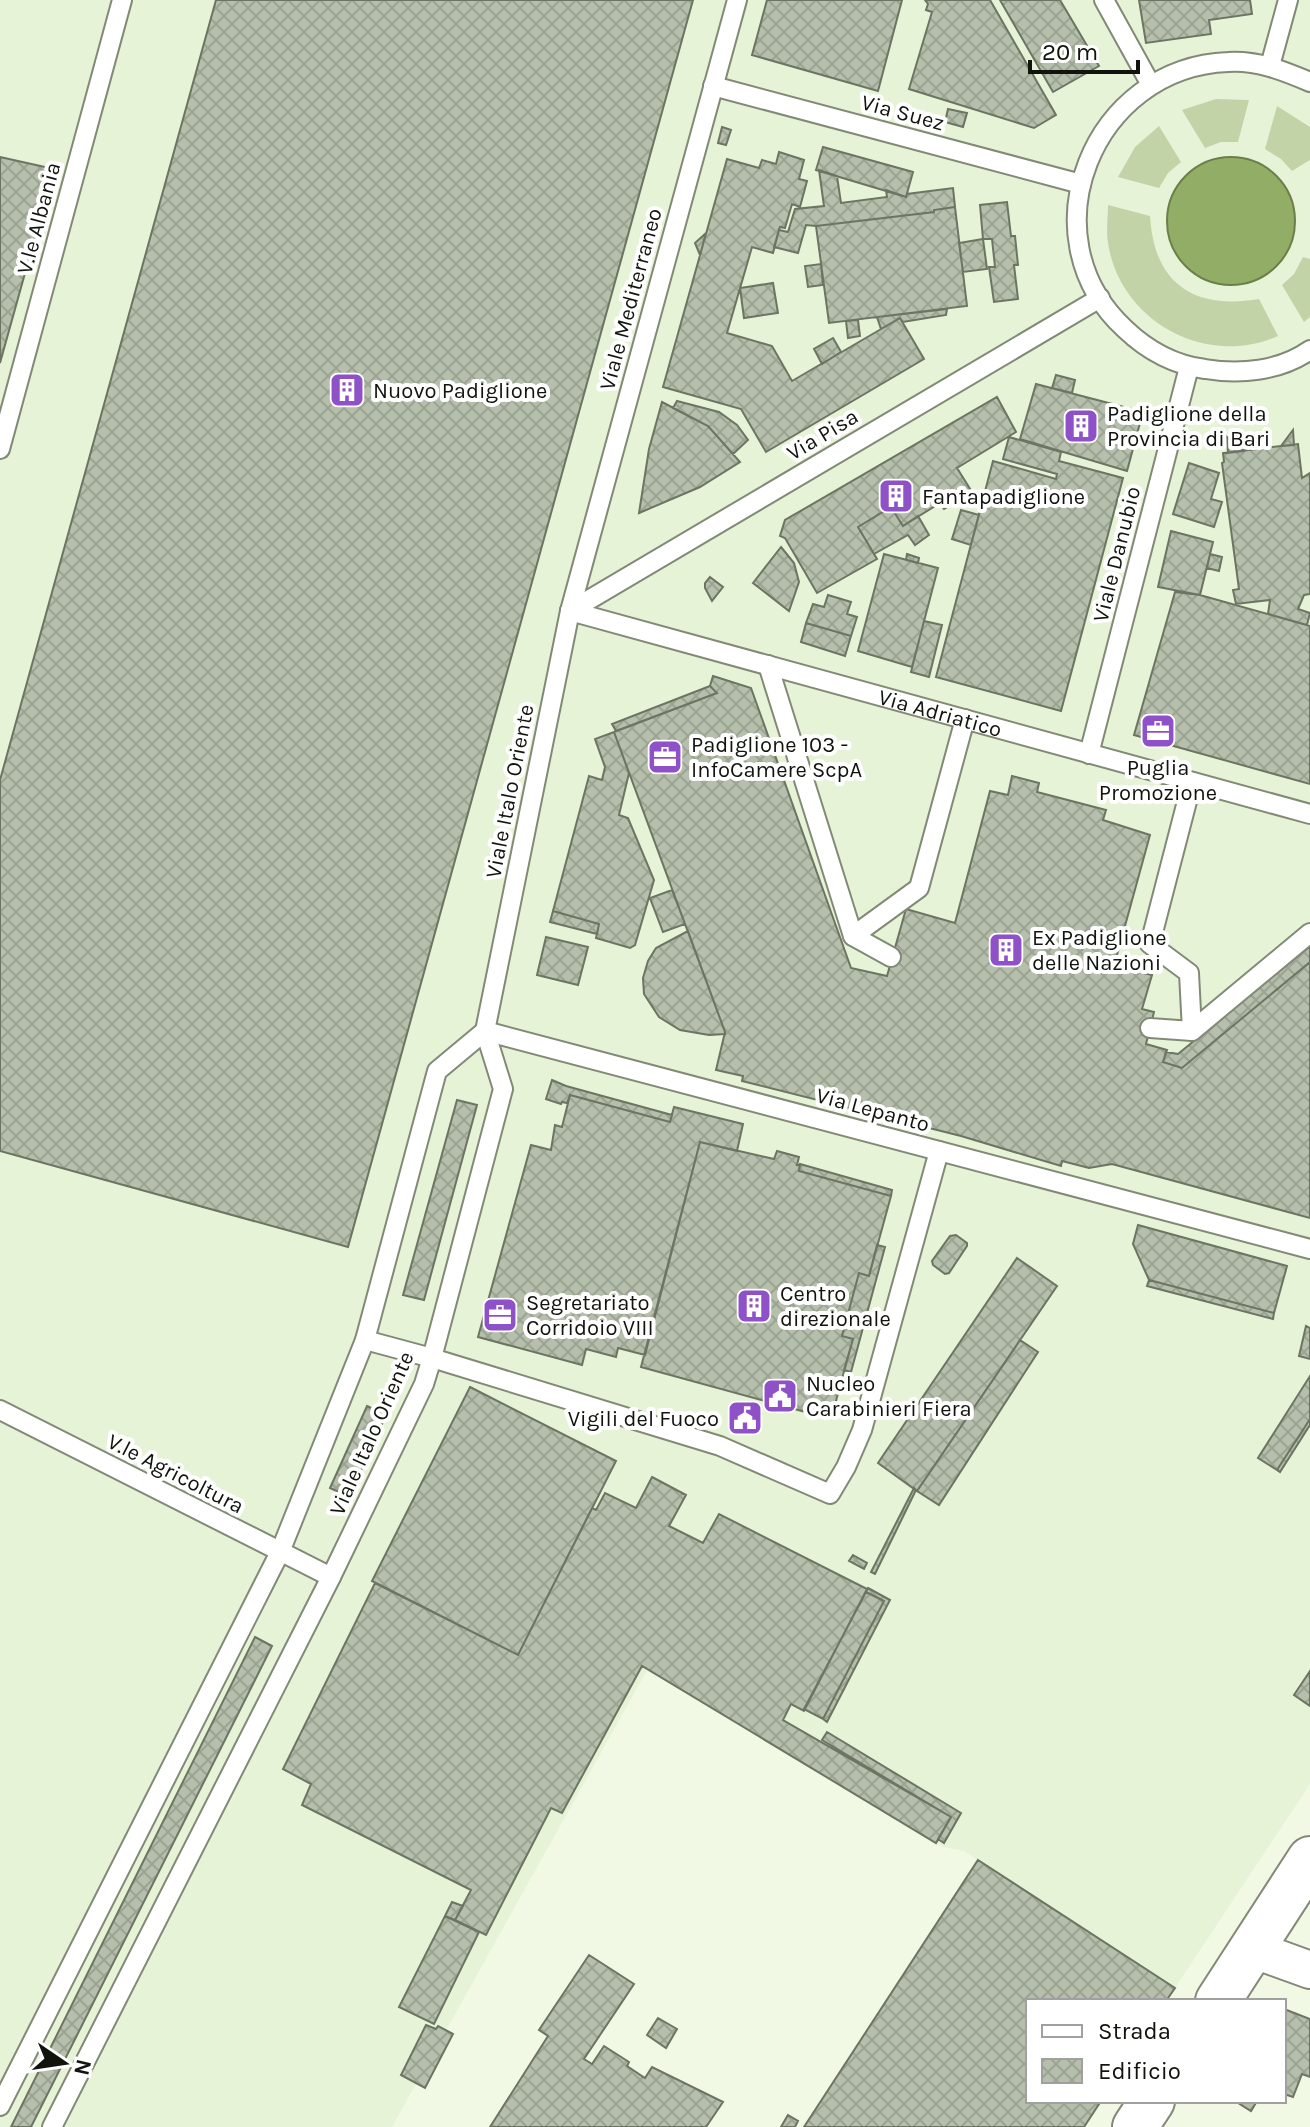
<svg xmlns="http://www.w3.org/2000/svg" width="1310" height="2127" font-family="Karla,sans-serif">
	<defs>
		<pattern id="building-cross-hatch" width="8" height="8" patternUnits="userSpaceOnUse" patternTransform="scale(2)"><rect width="8" height="8" fill="#b6bfab"/><path d="M0 0l8 8M0 8l8-8" fill="none" stroke="#9ba392"/></pattern>
	</defs>
	<rect width="100%" height="100%" fill="#f1f9e5"/>
	<path fill="#e7f3d7" d="M0,0H1310V1784L1175,1988L964,1851L943,1847L650,1665L392,2127H0Z"/>
	<path fill="#c2d4a7" d="M1216,99L1249,100L1238,142H1221L1205,148L1182,110Z
		M1277,106L1310,127V160L1292,171L1281,159L1265,149Z
		M1159,126L1181,162L1168,173L1159,188L1118,177L1135,147Z
		M1108,205L1150,216C1154,284 1194,310 1259,299L1278,336C1207,368 1120,322 1108,243C1106,231 1108,217 1108,205Z
		M1303,257L1310,259V317L1304,322L1282,285L1294,274Z"/>
	<path fill="#92ad66" stroke="#6b7f4b" stroke-width="2" d="M1167 221a64 64 0 1 1 128 0a64 64 0 1 1-128 0Z"/>
	<path fill="url(#building-cross-hatch)" stroke="#6c7462" stroke-width="2" d="M216,0H693L348,1247L0,1151V780Z
		M767,0H902L878,91L752,55Z
		M925,0H990L1056,115L1034,128L909,89L932,12L926,10L928,4Z
		M1000,0H1060L1099,66L1053,92Z
		M1139,0H1250L1252,14L1209,20L1211,34L1146,43Z
		M948,109L967,113L963,127L945,122Z
		M722,127L731,130L726,145L718,143Z
		M823,147L913,172L906,197L816,170Z
		M779,152L804,160L799,179L807,181L800,207L792,204L785,228L780,227L779,230L773,253L752,247L727,333L772,346L792,381L900,318L924,359L766,452L741,409L663,387L727,159L759,168L762,160L776,164Z
		M0,157L54,169L0,363Z
		M819,170L837,176L841,203L887,197L886,190L906,197L907,194L953,188L955,207L934,210V212L816,226L806,225L798,253L774,247L779,230L788,232L795,209L824,206Z
		M1007,202L1011,236H1015L1018,265H1014L1018,299L994,302L989,267H995L992,239H983L980,205Z
		M955,207L967,306L829,323L816,226L934,212V210Z
		M706,233L700,255L695,243Z
		M983,239L987,269L963,272L959,243Z
		M821,264L823,285L808,287L805,266Z
		M773,283L778,313L744,318L740,288Z
		M947,309L946,315L903,322L900,318L881,329L877,317Z
		M858,320L860,336L848,338L846,321Z
		M833,338L841,352L822,364L814,349Z
		M1056,375L1075,380L1072,393L1052,388Z
		M1036,384L1143,412L1127,471L1020,439Z
		M997,397L1016,432L957,468L972,492L944,509L940,503L903,526L891,507L858,527L877,559L817,593L785,538L780,536L785,520Z
		M677,401L719,412L737,425L748,440L733,454L708,426L673,408Z
		M662,402L708,426L740,462L700,487L639,513L649,449Z
		M1293,430L1294,445L1281,446Z
		M1009,437L1061,452L1059,461L1123,478L1061,711L936,677L993,461L1056,479L1057,474L1003,459Z
		M1227,437L1244,451L1228,453Z
		M1298,444L1302,478L1310,473V594L1304,595L1298,609L1310,613L1307,625L1268,614L1270,600L1236,604L1233,590L1239,589L1222,463L1224,462L1223,453Z
		M1189,463L1219,473L1211,499L1222,502L1214,527L1173,514Z
		M891,507L903,526L918,516L929,535L915,545L908,535L874,554L858,527Z
		M961,510L979,515L971,545L952,539Z
		M1171,531L1213,542L1200,595L1158,587Z
		M781,547L794,563L799,582L789,611L753,583Z
		M884,554L938,568L912,667L858,651Z
		M907,554L919,558L918,563L906,560Z
		M1210,554L1222,557L1219,571L1207,568Z
		M710,577L723,587L712,601L705,588V583Z
		M1175,592L1200,595L1310,626V784L1134,735Z
		M828,595L851,602L847,614L857,617L851,636L806,623L813,604L824,607Z
		M924,621L942,625L929,677L911,672Z
		M806,623L851,636L845,656L801,642Z
		M713,676L751,688L851,968L887,976L906,909L955,923L990,791L1008,795L1012,776L1039,783L1037,792L1106,810L1103,820L1150,835L1114,966L1152,975L1142,1009L1154,1012L1146,1044L1167,1050L1163,1062L1182,1068L1310,962V1218L1112,1164L1089,1168L1062,1161L1061,1166L961,1136L742,1081L743,1076L716,1070L725,1032L614,732L717,693L710,686Z
		M710,686L717,693L616,731L612,724Z
		M614,732L629,773L619,815L628,818L654,880L635,945L630,948L596,938L599,924L553,911L589,776L602,780L605,767L595,739Z
		M672,890L685,924L663,932L650,898Z
		M553,911L599,924L597,934L550,922Z
		M688,931L725,1032V1034L709,1035L680,1030L659,1017L644,994L643,978L648,961L656,948Z
		M546,937L588,947L578,985L537,975Z
		M1310,946V962L1182,1068L1163,1062L1166,1052L1178,1054Z
		M552,1080L566,1086L672,1115L670,1122L570,1095L567,1103L562,1102L561,1104L546,1099Z
		M570,1095L670,1122L674,1107L743,1124L737,1151L700,1142L645,1355L618,1348L616,1357L586,1349L582,1365L478,1337L531,1145L551,1150L555,1125L562,1127Z
		M457,1100L477,1105L424,1300L403,1295Z
		M700,1142L774,1159L777,1151L799,1157L797,1165H800L799,1171L891,1196L869,1276L859,1273L842,1336L853,1339L831,1419L641,1367Z
		M800,1164L892,1190L891,1196L799,1171Z
		M1138,1225L1287,1266L1274,1313L1149,1280L1133,1244Z
		M956,1235L967,1243V1246L949,1273L945,1274L933,1265L932,1261L950,1236Z
		M877,1245L885,1247L851,1372L844,1370L853,1339L842,1336L859,1273L869,1276Z
		M1017,1258L1057,1286L917,1491L878,1463Z
		M1149,1280L1274,1313L1273,1319L1147,1286Z
		M1306,1326L1310,1328V1359L1299,1356Z
		M1020,1340L1038,1352L939,1505L917,1491Z
		M1310,1376V1419L1277,1470L1258,1458Z
		M470,1387L616,1461L518,1655L372,1581Z
		M367,1406L386,1415L349,1497L330,1488Z
		M1310,1419V1425L1280,1472L1277,1470Z
		M652,1477L686,1495L669,1526L703,1543L719,1514L867,1589L804,1711L791,1704L783,1720L951,1817L936,1843L642,1666L562,1813L551,1808L486,1935L455,1920L471,1890L302,1805L311,1784L283,1769L375,1583L518,1655L592,1508L596,1510L605,1493L636,1508Z
		M914,1488L916,1490L875,1574L871,1572Z
		M853,1555L867,1563L864,1569L849,1561Z
		M868,1588L890,1600L827,1722L823,1719L884,1601L866,1592Z
		M866,1592L884,1601L823,1719L804,1709Z
		M255,1637L272,1646L31,2127H11Z
		M1310,1671V1706L1294,1695Z
		M827,1732L961,1813L944,1843L938,1839L951,1817L822,1740Z
		M978,1860L1175,1988L1166,2001H1028V2101H1101L1084,2127H804Z
		M452,1902L463,1906L455,1920L445,1916Z
		M445,1916L479,1932L434,2024L399,2007Z
		M589,1955L634,1984L584,2059L592,2064L604,2046L629,2062L627,2066L645,2078L652,2067L723,2102L706,2127H490L548,2036L539,2030Z
		M1284,2009L1310,2019V2077L1302,2074L1293,2097L1284,2094Z
		M658,2018L677,2029L666,2048L647,2035Z
		M426,2025L436,2029L438,2026L453,2034L425,2088L401,2075Z
		M1235,2101H1257L1251,2111Z
		M788,2115L798,2121L795,2127H781Z"/>
	<g fill="none" stroke-linecap="round" stroke-linejoin="round">
		<defs>
			<g id="service">
				<path d="M1104,0L1151,85"/>
				<path d="M1270,66L1288,0"/>
				<path d="M1310,82C1284,71 1257,60 1228,62C1093,67 1024,236 1125,329C1148,351 1174,365 1205,369C1240,375 1280,371 1310,350"/>
				<path d="M713,86L1081,184"/>
				<path d="M0,449L122,0"/>
				<path id="s1" d="M570,611L1310,814"/>
				<path d="M570,611L1100,298"/>
				<path d="M768,665L853,936L891,957"/>
				<path d="M1089,754L1189,367"/>
				<path d="M1192,782L1150,944L1189,973L1192,1031"/>
				<path d="M853,936L919,888L965,719"/>
				<path d="M1150,1028L1192,1031L1310,933"/>
				<path d="M365,1340L432,1358L720,1446L830,1494L846,1467L862,1430L939,1151"/>
				<path d="M0,1410L331,1577"/>
				<path d="M0,2106L280,1552L365,1340L437,1071L485,1031L1310,1249"/>
				<path d="M52,2127L331,1577L424,1384L432,1358L503,1089L485,1031L570,611L737,0"/>
			</g>
			<path id="minor" d="M1252,1949L1310,1970"/>
			<path id="tertiary" d="M1218,2001L1310,1859
				M1135,2127L1152,2101"/>
		</defs>
		<use href="#service" stroke="#828a77" stroke-width="22"/>
		<use href="#minor" stroke="#828a77" stroke-width="40"/>
		<use href="#tertiary" stroke="#828a77" stroke-width="48"/>
		<use href="#service" stroke="#fff" stroke-width="18"/>
		<use href="#minor" stroke="#fff" stroke-width="36"/>
		<use href="#tertiary" stroke="#fff" stroke-width="44"/>
	</g>
	<defs>
		<symbol id="building-square" viewBox="-11 -11 22 22"><rect x="-9" y="-9" width="18" height="18" rx="4" fill="#8e51c7" stroke="#fff"/><path d="M-4-6H4V6H1V3H-1V6H-4ZM-2.5-4.3h1.7v1.8h-1.7ZM.8-4.3h1.7v1.8H.8ZM-2.5-1h1.7V.8h-1.7ZM.8-1h1.7V.8H.8Z" fill="#fff"/></symbol>
		<symbol id="office-square" viewBox="-11 -11 22 22"><rect x="-9" y="-9" width="18" height="18" rx="4" fill="#8e51c7" stroke="#fff"/><path d="M-6-3h4V-5.5h4V-3h4V5H-6ZM-1-4.5V-3h2v-1.5ZM-6 0V1H6V0Z" fill="#fff"/></symbol>
		<symbol id="civic-square" viewBox="-11 -11 22 22"><rect x="-9" y="-9" width="18" height="18" rx="4" fill="#8e51c7" stroke="#fff"/><path d="M-.6-6.5H3V-4.5H.6V-3L4-1V1h2V6H-6V1h2V-1L-.6-3ZM-1.2 2.5V6h2.4V2.5Z" fill="#fff"/></symbol>
	</defs>
	<g fill-rule="evenodd">
		<use href="#building-square" x="327" y="370" width="40" height="40"/>
		<use href="#building-square" x="1061" y="406" width="40" height="40"/>
		<use href="#building-square" x="876" y="476" width="40" height="40"/>
		<use href="#office-square" x="1138" y="711" width="40" height="40"/>
		<use href="#office-square" x="645" y="737" width="40" height="40"/>
		<use href="#building-square" x="986" y="930" width="40" height="40"/>
		<use href="#building-square" x="734" y="1286" width="40" height="40"/>
		<use href="#office-square" x="480" y="1295" width="40" height="40"/>
		<use href="#civic-square" x="760" y="1376" width="40" height="40"/>
		<use href="#civic-square" x="725" y="1398" width="40" height="40"/>
	</g>
	<g text-anchor="middle" stroke-width="8" stroke-linejoin="round" paint-order="stroke">
		<g font-size="22" fill="#11140d" stroke="#fff">
			<text transform="translate(903 112) rotate(15)" y="8">Via Suez</text>
			<text transform="translate(38 218) rotate(-75)" y="8">V.le Albania</text>
			<text transform="translate(630 299) rotate(-75)" y="8">Viale Mediterraneo</text>
			<text transform="translate(822 434) rotate(-31)" y="8">Via Pisa</text>
			<text transform="translate(1116 554) rotate(-76)" y="8">Viale Danubio</text>
			<text dy="8" stroke="none"><textPath href="#s1" startOffset="384">Via Adriatico</textPath></text>
			<text transform="translate(509 791) rotate(-79)" y="8">Viale Italo Oriente</text>
			<text transform="translate(873 1109) rotate(15)" y="8">Via Lepanto</text>
			<text transform="translate(371 1433) rotate(-66)" y="8">Viale Italo Oriente</text>
			<text transform="translate(176 1473) rotate(27)" y="8">V.le Agricoltura</text>
		</g>
		<g font-size="22" fill="#11140d" stroke="#fff" text-anchor="start">
			<text x="373" y="398">Nuovo Padiglione</text>
			<text x="1107" y="421">Padiglione della<tspan x="1107" dy="25">Provincia di Bari</tspan></text>
			<text x="922" y="504">Fantapadiglione</text>
			<text x="691" y="752">Padiglione 103 -<tspan x="691" dy="25">InfoCamere ScpA</tspan></text>
			<text x="1158" y="775" text-anchor="middle">Puglia<tspan x="1158" dy="25">Promozione</tspan></text>
			<text x="1032" y="945">Ex Padiglione<tspan x="1032" dy="25">delle Nazioni</tspan></text>
			<text x="780" y="1301">Centro<tspan x="780" dy="25">direzionale</tspan></text>
			<text x="526" y="1310">Segretariato<tspan x="526" dy="25">Corridoio VIII</tspan></text>
			<text x="806" y="1391">Nucleo<tspan x="806" dy="25">Carabinieri Fiera</tspan></text>
			<text x="719" y="1426" text-anchor="end">Vigili del Fuoco</text>
		</g>
	</g>
	<rect x="1026" y="1999" width="260" height="104" fill="#ffffff" stroke="#a0a19e" stroke-width="2"/>
	<rect x="1042" y="2025" width="40" height="12" fill="#ffffff" stroke="#a0a19e" stroke-width="2"/>
	<text x="1098" y="2039" font-size="24" fill="#11140d">Strada</text>
	<rect x="1042" y="2059" width="40" height="24" fill="url(#building-cross-hatch)" stroke="#a0a19e" stroke-width="2"/>
	<text x="1098" y="2079" font-size="24" fill="#11140d">Edificio</text>
	<g transform="translate(64 2063) rotate(103)" stroke="#ffffff" stroke-width="6" paint-order="stroke">
	<path d="M0-6L14 30L0 20L-14 30Z" fill="#11140d"/>
	<text y="-12" font-size="22" font-weight="bold" text-anchor="middle" fill="#11140d">N</text>
	</g>
	<path d="M1030 60v12h108v-12" fill="none" stroke="#11140d" stroke-width="4"/>
	<text x="1042" y="60" font-size="24" fill="#11140d" stroke="#ffffff" stroke-width="6" paint-order="stroke">20 m</text>
</svg>
